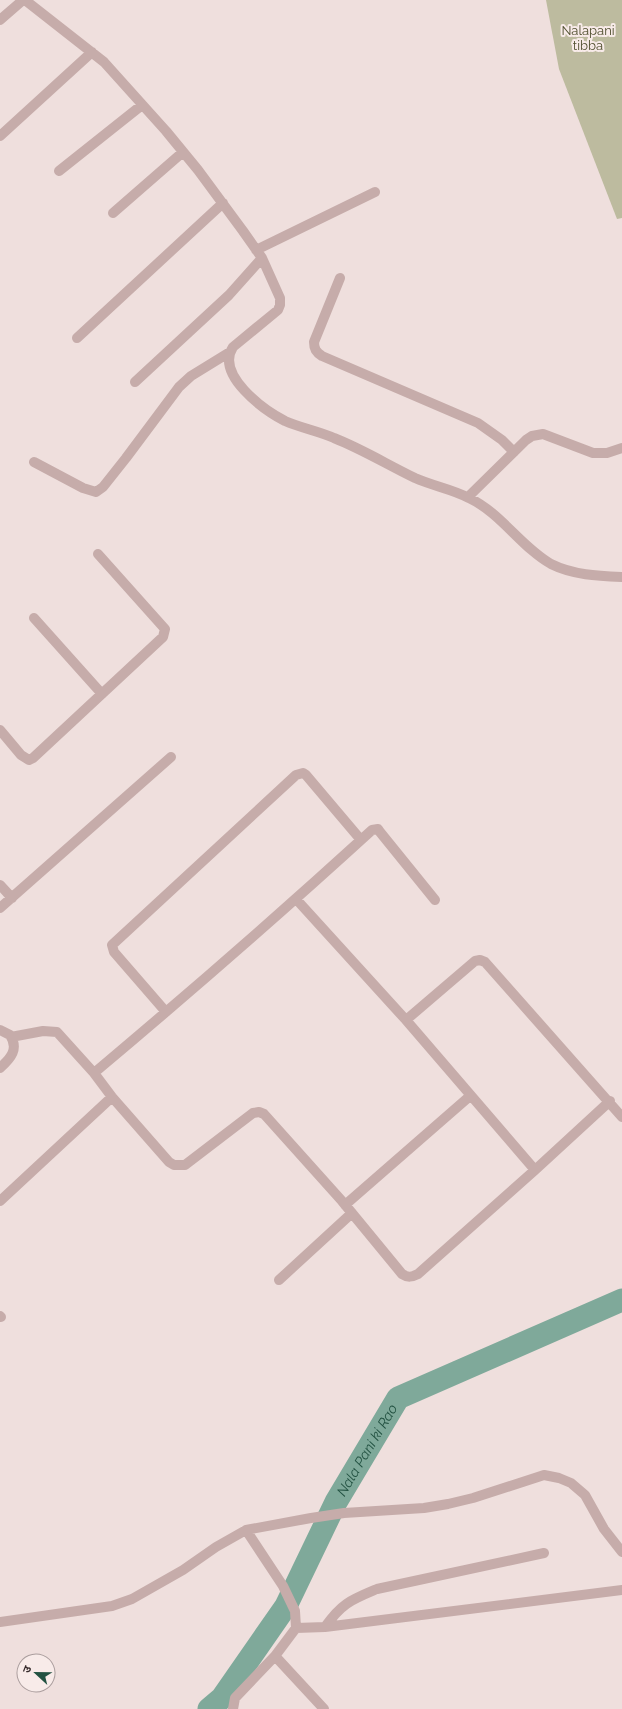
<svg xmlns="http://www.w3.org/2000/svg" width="622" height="1709" font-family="Raleway,'Noto Sans Devanagari',sans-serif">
	<rect width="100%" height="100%" fill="#efdfdd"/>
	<path fill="#bdbb9f" d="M546,0H622V218L617,219L559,69Z"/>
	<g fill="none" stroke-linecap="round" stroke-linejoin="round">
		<path stroke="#7fa99a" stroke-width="23" id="s1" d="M209,1709L222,1698L286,1606L336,1502L398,1398L622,1300"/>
		<path stroke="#c6acaa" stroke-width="10" d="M25,0L104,62L166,131L198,170L243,231L262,258L280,298V305L278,310L233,347C215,375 264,410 285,421C301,428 318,431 334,438C362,449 388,465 415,478C433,486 452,489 469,498C501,513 521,547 551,564C573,575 598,576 622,577
			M0,20L23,0
			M0,136L92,52
			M59,171L142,105
			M113,213L183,152
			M256,250L375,192
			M340,278L314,342C314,349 316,352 322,356L478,423L502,440L514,452
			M77,338L223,203
			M135,382L229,295L262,258
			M34,462L83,488L96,492L103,487L126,458L179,387L191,376L230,352
			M468,497L526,440L532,436L543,434L593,453H607L622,448
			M34,618L102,694
			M0,730L21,755L29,760L33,758L163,637L165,629L98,554
			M0,885L12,898
			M296,899L406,1020L535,1170
			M0,908L171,757
			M166,1012L114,952L112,945L296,775L303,773L306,775L361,840
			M406,1020L475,961L480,960L485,962L622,1117
			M0,1030L10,1035C19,1049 11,1058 0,1068
			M11,1037L43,1031L57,1032L94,1073L112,1097L169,1162L174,1165H185L253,1113L259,1112L264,1114L342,1201L402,1274C408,1278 412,1277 418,1274L535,1170L610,1101
			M94,1073C188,994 281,913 372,830L378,829L380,832L435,900
			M0,1201L112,1097
			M345,1205L470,1096
			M279,1280L352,1213
			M0,1316L1,1317
			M0,1622L112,1606L132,1599L183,1570L216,1547L246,1530L311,1518L344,1513L424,1508L448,1504L473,1498L544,1475L559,1478L571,1483L585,1495L604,1529L622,1552
			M325,1627C342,1603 351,1600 377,1589L544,1553
			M296,1628L325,1627L622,1590
			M275,1656L324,1709
			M233,1709L235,1698L275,1656L296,1628L295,1611L283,1586L246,1530"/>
	</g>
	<g text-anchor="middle" stroke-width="4" stroke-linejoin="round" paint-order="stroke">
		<g font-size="13" fill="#504f2f" stroke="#f8ebe9">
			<text x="588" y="35">Nalapani<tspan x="588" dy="15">tibba</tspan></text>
		</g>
		<g font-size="14" font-style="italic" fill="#235242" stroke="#f8ebe9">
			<text dy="5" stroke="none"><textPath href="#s1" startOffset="305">Nala Pani ki Rao</textPath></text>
		</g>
	</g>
	<g transform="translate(36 1673) rotate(292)"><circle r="19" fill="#f8ebe9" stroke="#aa9d9d"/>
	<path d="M0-3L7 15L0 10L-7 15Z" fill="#235242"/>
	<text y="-6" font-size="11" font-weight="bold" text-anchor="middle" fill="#35292a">उ</text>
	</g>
</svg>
